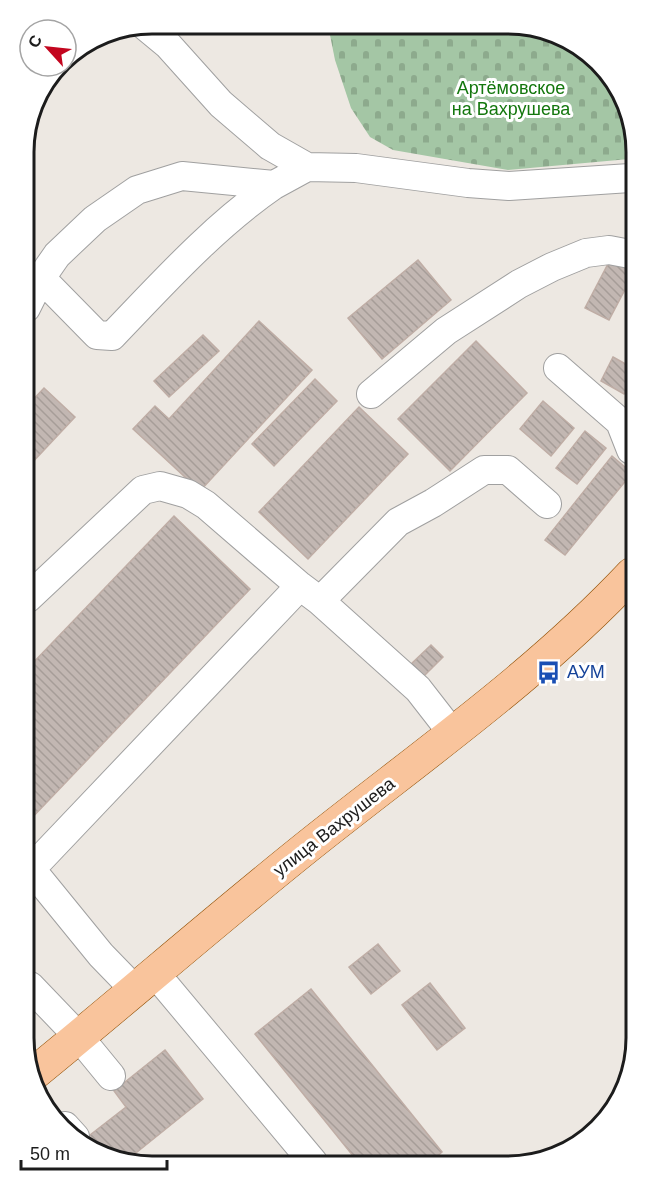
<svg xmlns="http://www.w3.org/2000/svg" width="660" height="1190" font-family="Arial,sans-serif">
	<defs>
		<pattern id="cemetery-stones" width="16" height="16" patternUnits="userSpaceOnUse" patternTransform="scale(1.5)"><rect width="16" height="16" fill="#a4c6a5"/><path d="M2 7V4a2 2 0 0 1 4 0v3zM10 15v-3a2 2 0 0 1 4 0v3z" fill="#8daa8d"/></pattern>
		<pattern id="building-back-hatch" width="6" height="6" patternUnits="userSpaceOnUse" patternTransform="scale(1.5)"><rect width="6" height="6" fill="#c2b7b2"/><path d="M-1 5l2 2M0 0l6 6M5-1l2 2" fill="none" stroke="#a69d98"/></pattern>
	</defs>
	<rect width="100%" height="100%" fill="#ede8e2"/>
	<path fill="url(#cemetery-stones)" d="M328,25L532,26L592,56L629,111V159L508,170L393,150L370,137L351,108L335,60Z"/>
	<path fill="url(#building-back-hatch)" stroke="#bfada5" stroke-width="1.5" d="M418,260L451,300L382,359L348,318Z
		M610,260L630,270V280L609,320L585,308Z
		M259,321L312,370L200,491L133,429L155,406L169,419Z
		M203,335L219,351L169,397L154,381Z
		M476,341L527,393L450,471L398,419Z
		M613,357L631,367V381L624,394L601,381Z
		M315,379L337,401L274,466L252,444Z
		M44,388L75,417L27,468V406Z
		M543,401L574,428L551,456L520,429Z
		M359,407L408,454L308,559L259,512Z
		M585,431L606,448L577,484L556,468Z
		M612,456L632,473L565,555L545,540Z
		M174,516L250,589L29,821L28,668Z
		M431,645L443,657L422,678L410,665Z
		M378,944L400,971L371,994L349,967Z
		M430,983L465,1028L437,1050L402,1005Z
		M311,989L442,1152L432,1161L358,1162L255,1034Z
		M165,1050L203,1099L126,1161L81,1142L126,1107L114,1091Z"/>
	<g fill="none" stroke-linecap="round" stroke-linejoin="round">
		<defs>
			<path id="minor" d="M145,26L168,45L221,104L270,146L307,167
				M41,278L97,335L112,336C163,283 213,227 274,185
				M26,308L41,278L57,255L95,219L137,190L182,176L274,185L307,167L356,168L468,183L509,186L630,178
				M558,368L620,422L631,450
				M371,394L446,331L519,284L552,267L586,253L609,250L630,254
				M28,598L143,490L160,486L188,494L206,505L300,586L320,601L418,689L453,734
				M320,601L398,522L433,503L484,470H508L547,504
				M154,972L313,1162
				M30,986L79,1037L111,1076
				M134,989L101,955L31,869L300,586
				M65,1126L75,1137"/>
			<path id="major" d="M31,1076C127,998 220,916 317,839C424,754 538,674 632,574"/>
		</defs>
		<use href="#minor" stroke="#a0a0a0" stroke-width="30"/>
		<use href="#major" stroke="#904f04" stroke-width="34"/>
		<use href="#minor" stroke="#fff" stroke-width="28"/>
		<use href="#major" stroke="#f9c49c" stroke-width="33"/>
	</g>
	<defs>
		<symbol id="bus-bare" viewBox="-9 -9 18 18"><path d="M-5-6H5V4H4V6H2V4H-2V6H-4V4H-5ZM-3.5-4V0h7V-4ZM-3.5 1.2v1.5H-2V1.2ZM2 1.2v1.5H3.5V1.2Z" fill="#1a4fb4" stroke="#fff" stroke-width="2.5" paint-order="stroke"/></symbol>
	</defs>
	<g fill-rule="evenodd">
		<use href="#bus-bare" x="532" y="656" width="33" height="33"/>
	</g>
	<g text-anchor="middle" stroke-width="6" stroke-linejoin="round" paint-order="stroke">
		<g font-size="18" fill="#14770e" stroke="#fff">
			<text x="511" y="94">Артёмовское<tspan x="511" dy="21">на Вахрушева</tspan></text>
		</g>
		<g font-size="18" fill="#164399" stroke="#fff" text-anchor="start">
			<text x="567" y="678">АУМ</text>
		</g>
		<g font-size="18" fill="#1c1c1c" stroke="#fff">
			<text transform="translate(334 827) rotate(-38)" y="6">улица Вахрушева</text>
		</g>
	</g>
	<path d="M0 0H660V1190H0ZM152 34H508A118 118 0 0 1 626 152V1038A118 118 0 0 1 508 1156H152A118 118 0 0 1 34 1038V152A118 118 0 0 1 152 34Z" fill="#fff" fill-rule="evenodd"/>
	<path fill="none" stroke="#1c1c1c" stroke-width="3" d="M152 34H508A118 118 0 0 1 626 152V1038A118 118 0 0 1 508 1156H152A118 118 0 0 1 34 1038V152A118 118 0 0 1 152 34Z"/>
	<g transform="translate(48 48) rotate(297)"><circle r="28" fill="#ffffff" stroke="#a4a4a4" stroke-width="1.5"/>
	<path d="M0-4.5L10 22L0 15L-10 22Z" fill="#c3061f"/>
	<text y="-9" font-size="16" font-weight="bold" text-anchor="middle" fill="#1c1c1c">С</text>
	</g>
	<path d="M21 1160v9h146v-9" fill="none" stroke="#1c1c1c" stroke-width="3"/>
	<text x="30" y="1160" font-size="18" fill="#1c1c1c" stroke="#ffffff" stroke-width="4.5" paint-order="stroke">50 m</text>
</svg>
